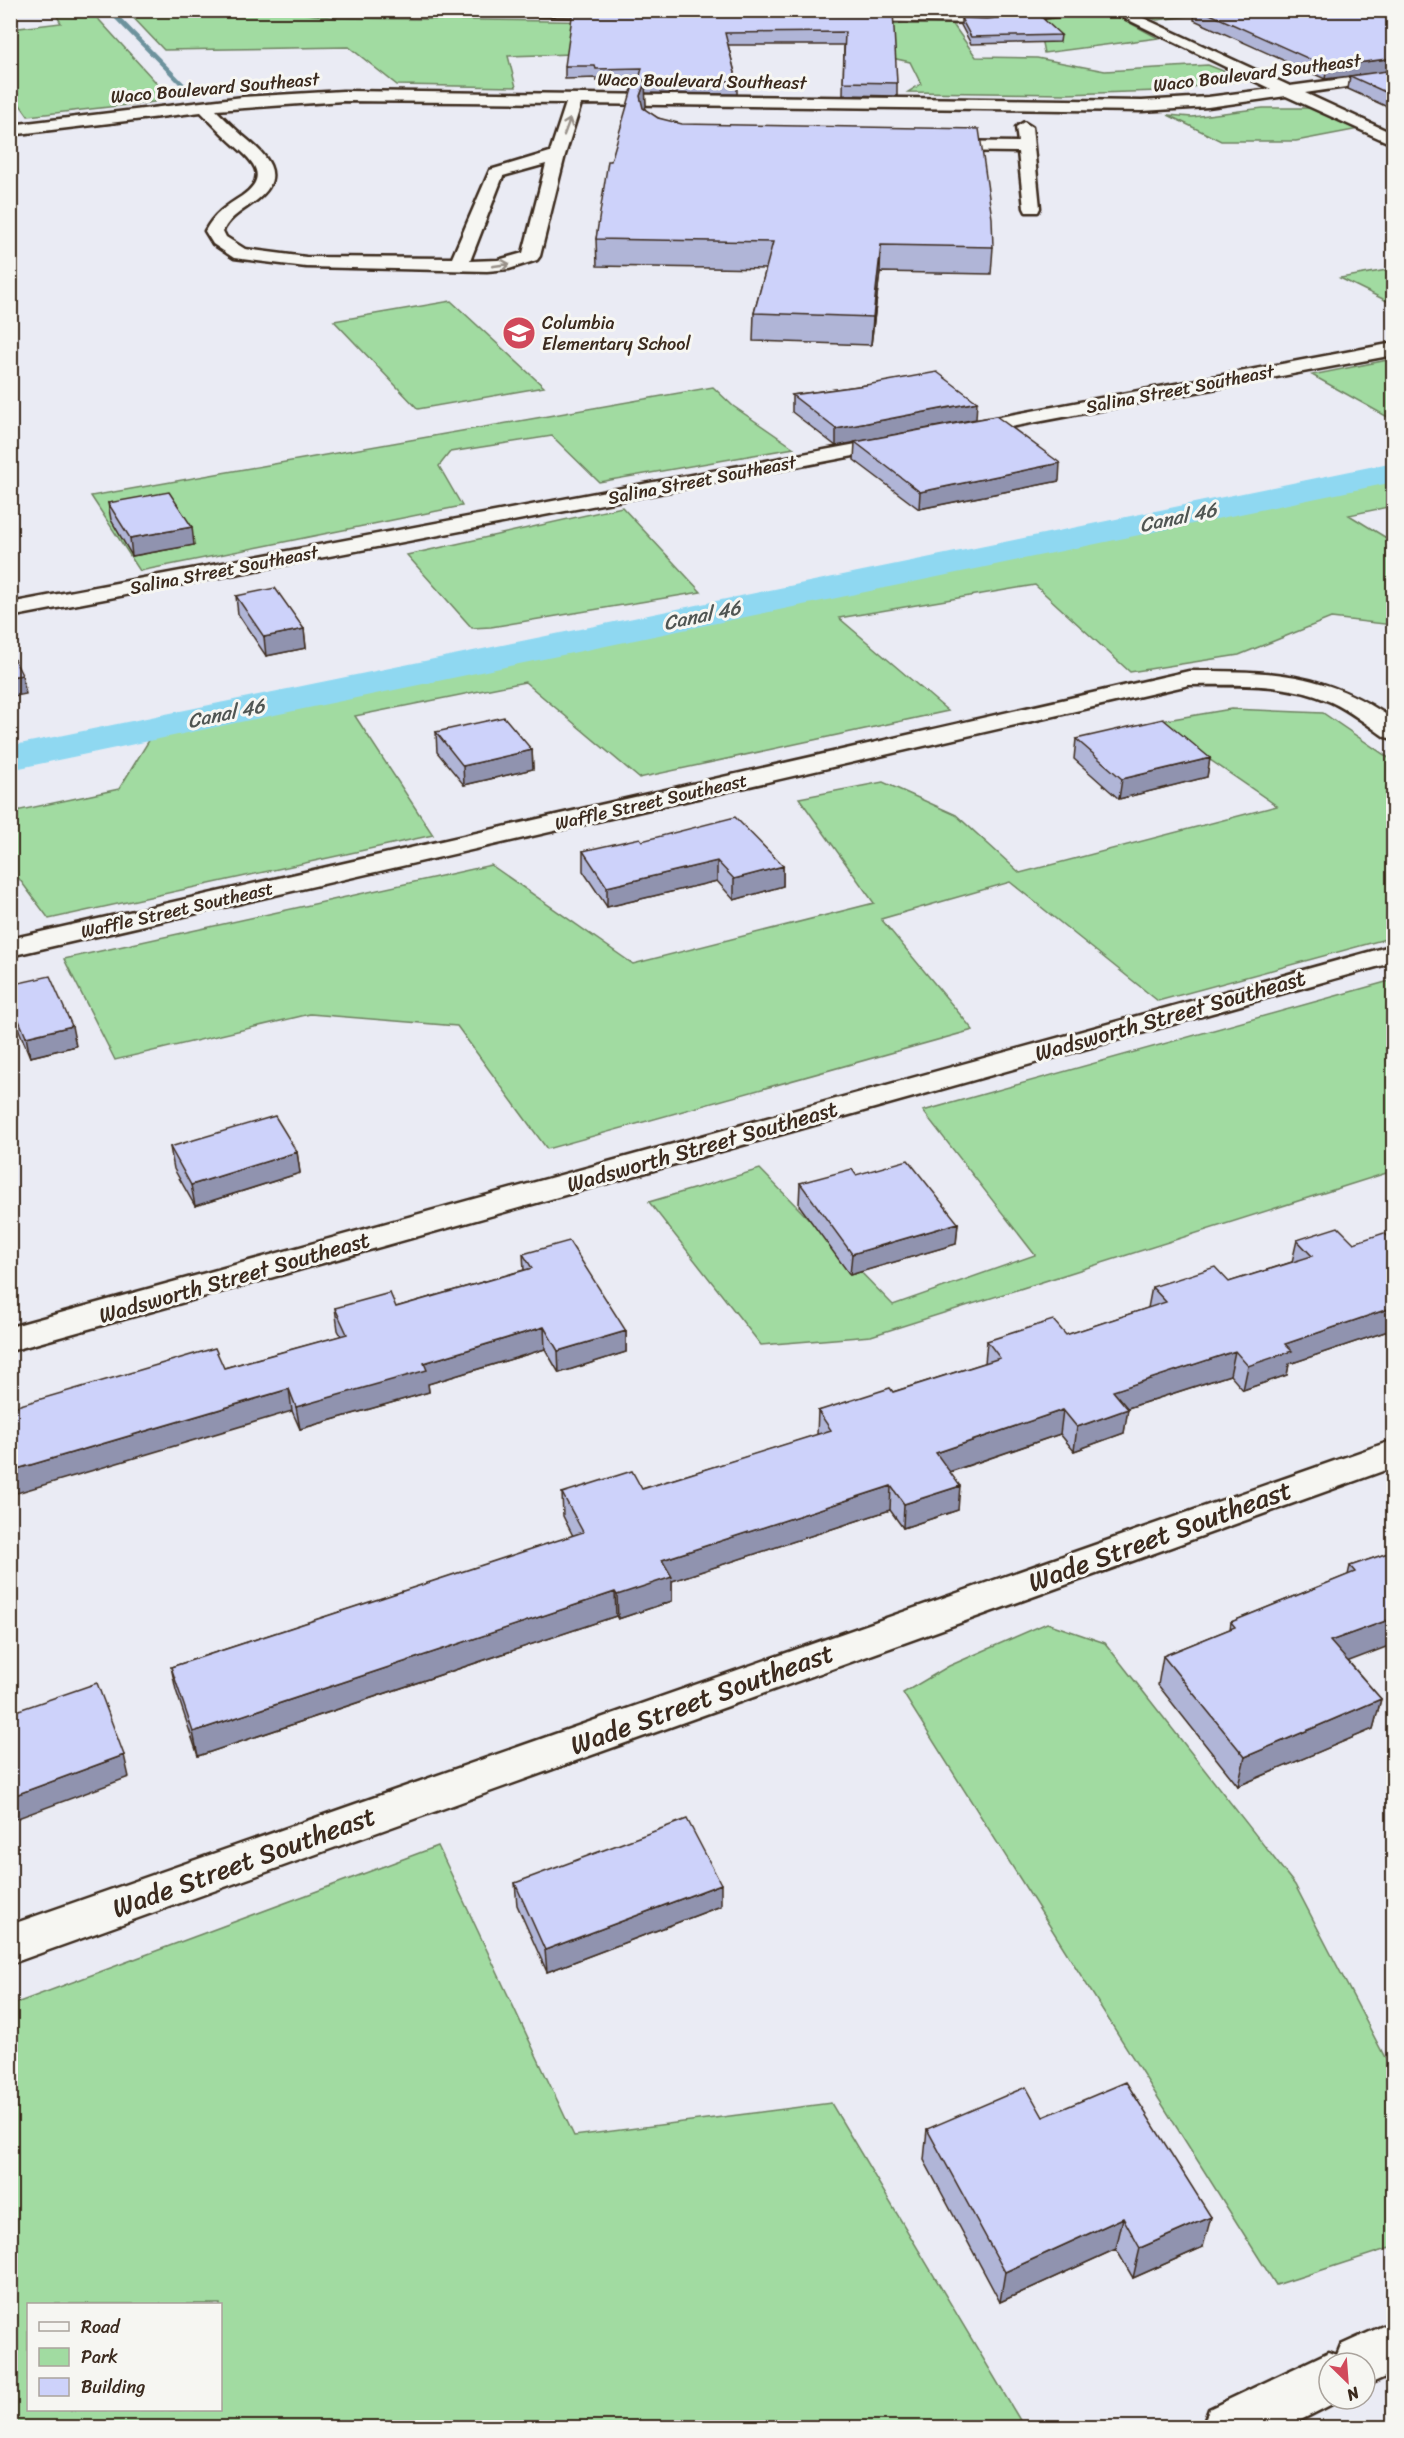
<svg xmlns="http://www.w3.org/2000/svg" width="1404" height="2438" font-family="Sriracha,sans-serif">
	<rect width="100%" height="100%" fill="#eaebf4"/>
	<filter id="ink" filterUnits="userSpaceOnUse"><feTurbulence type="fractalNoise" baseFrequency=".0167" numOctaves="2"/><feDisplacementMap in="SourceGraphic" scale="12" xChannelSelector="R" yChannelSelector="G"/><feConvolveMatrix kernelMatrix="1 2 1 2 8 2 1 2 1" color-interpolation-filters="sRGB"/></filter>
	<g filter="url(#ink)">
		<path fill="#a1dba1" stroke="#6e8260" stroke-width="1.5" fill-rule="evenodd" d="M279,10L338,18L616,22L606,53L508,56L516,87L397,85L349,47L164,50L127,11Z
			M54,11H91L163,90L154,102L28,116L11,92V29L61,23Z
			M1131,11H1231L1157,20Z
			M1085,14L1119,17L1158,38L1044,53L1042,43L1014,23Z
			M952,23L976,57L1037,58L1105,71L1208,65L1246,80L1159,91L1066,94L908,92L921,84L910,62L883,56L875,25Z
			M1263,108H1310L1359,129L1296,141H1221L1168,115L1192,117Z
			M1393,269V304L1340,278Z
			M451,301L544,387L418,409L334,321Z
			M1393,359V420L1312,375Z
			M713,387L733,406L794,448L599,482L552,436L450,452L439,466L462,506L140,571L91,496Z
			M1393,477V506L1349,515L1393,542V625L1331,618L1239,655L1130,672L1035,585L839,618L948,711L639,778L525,682L355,716L433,835L49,919L11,868V812L119,789L153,734Z
			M622,507L701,592L491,627L472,628L407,555Z
			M1231,709L1323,713L1393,761V937L1158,1001L1010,882L881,919L973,1030L547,1149L457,1026L310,1014L115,1060L64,959L491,865L633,964L874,903L799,798L883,782L956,815L1020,873L1277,806L1155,722Z
			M1393,980V1171L871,1336L761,1345L649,1202L760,1169L893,1305L1035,1255L923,1111Z
			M1047,1623L1105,1643L1295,1885L1393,2073V2247L1276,2285L903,1693L949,1666Z
			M438,1846L574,2136L831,2103L1024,2427H11V2005ZM28,2304H220V2410H28Z"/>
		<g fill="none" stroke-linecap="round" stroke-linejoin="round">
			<path fill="#6d929d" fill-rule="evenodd" d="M106,10H113L191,90V92H187Z"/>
			<path fill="#8fd8f1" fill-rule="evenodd" d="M1394,462V482L10,770V746Z"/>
			<defs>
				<path id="minor" d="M463,10H621L623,13L616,17L469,14Z
					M1031,10H1085L1079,14L986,23L850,21L843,17L850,13L986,15Z
					M1108,10H1126L1290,86L1394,72V80L1305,93L1394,134V145L1286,96L1208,107L1142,111L581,104L565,155L540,256L537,260L509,269L487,271L306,267L234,258L213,244L205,231C214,214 226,206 242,196C272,175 250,159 231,142C220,132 211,122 201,112L10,135V125L243,97L343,91L1142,101L1208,97L1271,89ZM343,101L566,103L550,152L490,170L452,258L306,257L245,249L226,237L223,231C230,216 244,210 257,200C288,175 266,155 243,136C234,128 225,119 216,110ZM546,164L523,253L498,260L470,261L503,176Z
					M1024,122L1032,127L1040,208L1038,212H1026L1024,208L1018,152L937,151L929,146L937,141L1018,142L1016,127Z
					M1394,343V355L962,436L955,434L952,430L955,426L962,424Z
					M899,436L906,438L909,442L906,446L10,617V603Z
					M1189,671C1270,671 1325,671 1394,720V739L1385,737C1368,725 1350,711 1331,702C1287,682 1235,685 1189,685L10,956V939Z
					M1394,945V962L10,1351V1327Z
					M1394,1440V1467L10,1964V1925Z
					M1394,2321V2373L1365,2386V2363H1329V2399H1342L1285,2428H1202L1209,2409L1329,2352L1337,2355L1341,2345Z"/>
			</defs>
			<use href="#minor" stroke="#3b2a1e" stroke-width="5"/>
			<use href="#minor" fill="#f6f6f2" fill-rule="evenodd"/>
		</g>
		<path fill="#b0b5d7" stroke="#3b2a1e" stroke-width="1.5" d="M836,10L897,83V96L843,95L844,45H728L737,81V94L645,93L646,106L644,109L658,118L993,247L991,274L880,272L871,345L753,341L754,313L766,269L597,266L596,239L611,161L639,81H596V78L565,79V66Z
			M953,10H1009L986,13L954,12Z
			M1195,10H1394V110L1348,89L1350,76L1376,73L1325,79L1194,20Z
			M961,18L1061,35L1060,42L971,44L961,25Z
			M866,385L976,419L836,446L792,412V395Z
			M855,442L1059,481L919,509L854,460Z
			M108,503L194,545L132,556L111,520Z
			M236,596L304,629L306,648L266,656L238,614Z
			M436,732L532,750L533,769L464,785L437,752Z
			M1076,739L1210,758L1207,777L1119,799L1074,759Z
			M642,841L783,866V886L734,900L717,881L607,907L583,871V851Z
			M10,985L76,1046L30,1057L10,1008Z
			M170,1147L297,1152L300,1173L195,1206L174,1169Z
			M800,1183L958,1223L956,1244L850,1275L799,1205Z
			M1297,1240L1354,1243L1394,1242V1329L1289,1364L1287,1375L1243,1390L1230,1375L1128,1408L1124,1433L1074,1451L1060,1434L950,1472L958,1510L903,1528L890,1510L672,1581V1601L618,1619L616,1616L198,1756L176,1690L171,1667L573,1536L563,1516L562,1493L642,1489L817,1435L818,1411L893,1392L985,1363L987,1341L1066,1335L1148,1308L1152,1287L1229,1282L1292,1262Z
			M523,1254L626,1331V1352L559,1373L545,1349L428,1384L429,1392L300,1429L292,1411L224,1368L341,1336L338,1330L335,1308L396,1307L524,1270Z
			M1394,1551L1348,1661L1381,1699L1373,1729L1238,1786L1158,1685L1163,1656L1230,1629L1231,1622L1348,1575L1350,1566Z
			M515,1883L721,1906L547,1972L517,1905Z
			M1043,2117L1203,2247L1133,2278L1116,2249L1000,2302L924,2160L927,2129Z"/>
		<path fill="#9093af" stroke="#3b2a1e" stroke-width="1.5" d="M986,10H1009L986,13Z
			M1394,58V71L1325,79L1327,67Z
			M645,82L646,106L640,120V96Z
			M881,245L880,272L871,345L873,317Z
			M977,402L976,419L836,446V429Z
			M1060,463L1059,481L919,509L920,492Z
			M192,527L194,545L132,556L130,538Z
			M304,629L306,648L266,656L264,637Z
			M22,675L26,694L10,697V677Z
			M532,750L533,769L464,785L463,766Z
			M1210,758L1207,777L1119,799L1122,779Z
			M717,861V881L607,907V887Z
			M783,866V886L734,900V879Z
			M72,1026L76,1046L30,1057L26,1037Z
			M297,1152L300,1173L195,1206L191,1185Z
			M958,1223L956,1244L850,1275L852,1254Z
			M10,1241H12L17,1262L10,1264Z
			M1394,1307V1329L1289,1364L1287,1375L1243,1390L1248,1366L1285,1344Z
			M544,1327L545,1349L428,1384L429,1392L300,1429L296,1407L424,1363Z
			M626,1331V1352L559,1373L558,1351Z
			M1235,1351L1230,1375L1109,1414L1113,1391Z
			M289,1389L292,1411L10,1495V1471Z
			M1128,1409L1124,1433L1074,1451L1077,1427Z
			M1063,1410L1060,1434L934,1477L936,1453Z
			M891,1486L890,1510L672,1581V1601L618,1619L617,1595L662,1560Z
			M960,1486L958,1510L903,1528L904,1504Z
			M615,1592L616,1616L198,1756L193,1732Z
			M1394,1618V1644L1323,1671L1330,1641Z
			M1381,1699L1373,1729L1238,1786L1245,1757Z
			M124,1755L129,1777L10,1821V1797Z
			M721,1884V1906L547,1972L545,1950Z
			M1211,2217L1203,2247L1133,2278L1140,2248Z
			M1123,2218L1116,2249L1000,2302L1005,2272Z"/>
		<path fill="#cdd2fa" stroke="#3b2a1e" stroke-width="1.5" d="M573,10H836L893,11L897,83L843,82L845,32L725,33L737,81L639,80L642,68L596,69L595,66H565Z
			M1201,10H1394V58L1327,67Z
			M1038,14L1061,35L971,37L961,18L987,19Z
			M1394,70V96L1350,76Z
			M634,82H645L640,96L643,108L658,118L682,124L979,129L992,218L993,247L881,245L873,317L754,313L773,242L596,239L608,161H611Z
			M937,372L977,402L836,429L792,395L866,385Z
			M996,416L1060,463L920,492L855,442Z
			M169,492L192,527L130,538L108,503Z
			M275,588L304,629L264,637L236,596Z
			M10,651L22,675L10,677Z
			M504,717L532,750L463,766L436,732Z
			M1163,719L1210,758L1122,779L1076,739Z
			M735,817L783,866L734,879L717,861L607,887L583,851L640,838L642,841Z
			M50,976L72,1026L26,1037L10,999V985Z
			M275,1116L297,1152L191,1185L170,1147Z
			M908,1160L958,1223L852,1254L800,1183L852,1169L856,1175Z
			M1338,1227L1354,1243L1384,1233L1394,1242V1307L1285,1344L1292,1351L1248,1366L1235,1351L1113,1391L1128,1409L1077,1427L1063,1410L936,1453L960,1486L904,1504L891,1486L662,1560L672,1577L617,1595L615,1592L193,1732L171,1667L583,1532L562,1493L632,1471L642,1489L831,1430L818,1411L890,1388L893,1392L1000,1358L987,1341L1053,1320L1066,1335L1166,1302L1152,1287L1215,1267L1229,1282L1312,1256L1297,1240Z
			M569,1241L626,1331L558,1351L544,1327L424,1363L427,1370L296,1407L289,1389L10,1471V1408L215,1348L224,1368L347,1334L335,1308L390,1293L396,1307L532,1268L523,1254Z
			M1394,1551V1618L1330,1641L1381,1699L1245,1757L1163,1656L1235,1627L1231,1622L1355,1572L1350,1566Z
			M97,1683L124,1755L10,1797V1713Z
			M687,1819L721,1884L545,1950L515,1883Z
			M1126,2082L1211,2217L1140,2248L1123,2218L1005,2272L927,2129L1026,2087L1043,2117Z"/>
		<defs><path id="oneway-shaft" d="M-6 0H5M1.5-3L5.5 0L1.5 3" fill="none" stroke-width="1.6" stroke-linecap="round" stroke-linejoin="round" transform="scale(1.5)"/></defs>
		<g stroke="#989088">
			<use href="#oneway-shaft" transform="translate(567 127) rotate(-70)"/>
			<use href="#oneway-shaft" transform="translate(501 265) rotate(-8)"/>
		</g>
	</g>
	<defs>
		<symbol id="school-disc" viewBox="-11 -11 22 22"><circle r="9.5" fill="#d1495b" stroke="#f6f6f2"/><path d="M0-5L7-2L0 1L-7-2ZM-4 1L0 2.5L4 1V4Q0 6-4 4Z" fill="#fff"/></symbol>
	</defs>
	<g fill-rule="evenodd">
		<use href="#school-disc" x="500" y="314" width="38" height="38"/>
	</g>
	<g text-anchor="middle" stroke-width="6" stroke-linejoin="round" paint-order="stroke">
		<g font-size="18" fill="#3b2a1e" stroke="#f6f6f2">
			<text transform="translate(1257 73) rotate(-7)" y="6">Waco Boulevard Southeast</text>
			<text transform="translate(702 81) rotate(1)" y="6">Waco Boulevard Southeast</text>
			<text transform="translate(215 88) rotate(-5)" y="6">Waco Boulevard Southeast</text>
			<text transform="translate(1180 389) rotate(-11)" y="6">Salina Street Southeast</text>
			<text transform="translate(702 480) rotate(-11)" y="6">Salina Street Southeast</text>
			<text transform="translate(224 570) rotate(-11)" y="6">Salina Street Southeast</text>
			<text transform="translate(651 802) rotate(-13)" y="6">Waffle Street Southeast</text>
			<text transform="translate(177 910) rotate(-13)" y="6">Waffle Street Southeast</text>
		</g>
		<g font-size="18" fill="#3b2a1e" stroke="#f6f6f2" text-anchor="start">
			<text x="542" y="329">Columbia<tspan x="542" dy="21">Elementary School</tspan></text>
		</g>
		<g font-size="20" font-style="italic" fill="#505653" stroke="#f6f6f2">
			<text transform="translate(1178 517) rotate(-12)" y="7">Canal 46</text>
			<text transform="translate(702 615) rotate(-12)" y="7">Canal 46</text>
			<text transform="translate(226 713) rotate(-12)" y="7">Canal 46</text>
		</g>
		<g font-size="22" fill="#3b2a1e" stroke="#f6f6f2">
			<text transform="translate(1170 1015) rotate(-16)" y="8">Wadsworth Street Southeast</text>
			<text transform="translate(702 1146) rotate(-16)" y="8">Wadsworth Street Southeast</text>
			<text transform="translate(234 1277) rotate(-16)" y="8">Wadsworth Street Southeast</text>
		</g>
		<g font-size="27" fill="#3b2a1e" stroke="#f6f6f2">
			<text transform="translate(1160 1536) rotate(-20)" y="9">Wade Street Southeast</text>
			<text transform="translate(702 1699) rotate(-20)" y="9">Wade Street Southeast</text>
			<text transform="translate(244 1862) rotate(-20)" y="9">Wade Street Southeast</text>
		</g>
	</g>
	<rect width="1404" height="2438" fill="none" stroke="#f6f6f2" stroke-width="36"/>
	<rect x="18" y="18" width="1368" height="2402" fill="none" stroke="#3b2a1e" stroke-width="2" filter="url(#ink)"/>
	<rect x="27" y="2303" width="195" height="108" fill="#f6f6f2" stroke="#aba49d" stroke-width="1.5"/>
	<rect x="39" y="2322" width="30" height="9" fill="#f6f6f2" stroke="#aba49d" stroke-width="1.5"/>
	<text x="81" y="2333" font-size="18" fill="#3b2a1e">Road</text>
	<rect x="39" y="2348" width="30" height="18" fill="#a1dba1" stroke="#aba49d" stroke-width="1.5"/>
	<text x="81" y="2363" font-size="18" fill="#3b2a1e">Park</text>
	<rect x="39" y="2378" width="30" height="18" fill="#cdd2fa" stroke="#aba49d" stroke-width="1.5"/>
	<text x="81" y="2393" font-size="18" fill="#3b2a1e">Building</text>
	<g transform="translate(1347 2381) rotate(155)"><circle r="28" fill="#f6f6f2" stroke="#aba49d" stroke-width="1.5"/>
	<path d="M0-4.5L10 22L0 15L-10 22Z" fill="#d1495b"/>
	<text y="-9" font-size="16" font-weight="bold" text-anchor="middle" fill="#3b2a1e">N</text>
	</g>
</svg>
